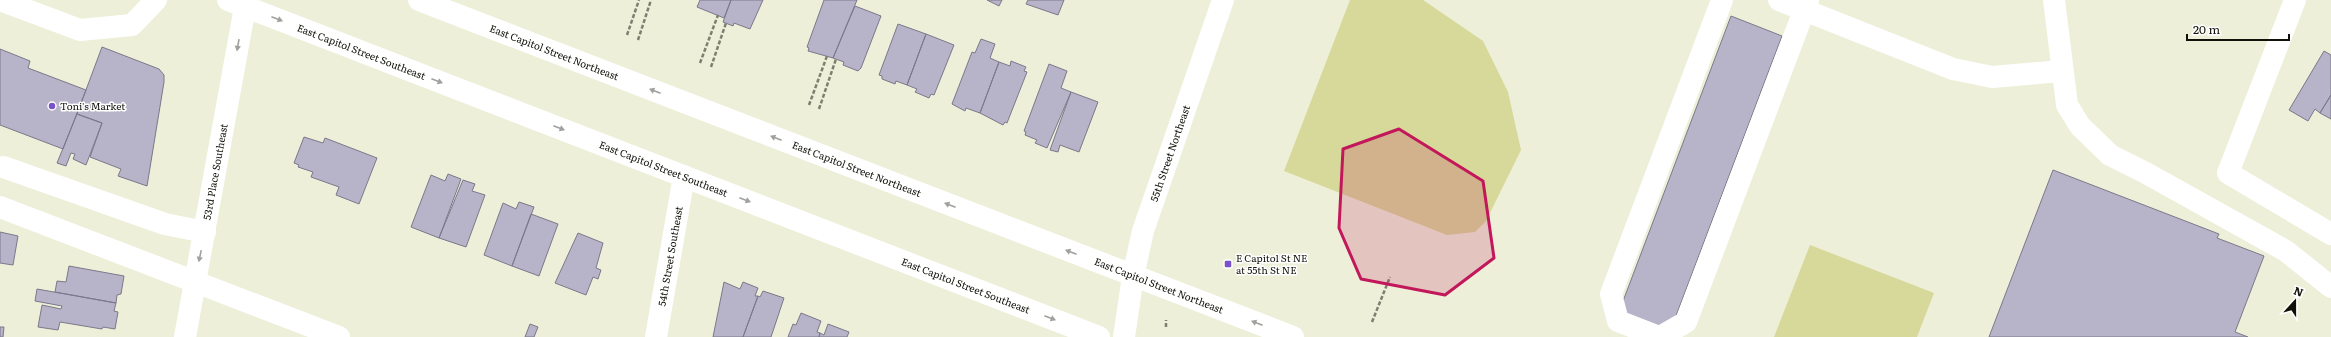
<svg xmlns="http://www.w3.org/2000/svg" width="2331" height="337" font-family="Literata,serif">
	<rect width="100%" height="100%" fill="#edefd8"/>
	<path fill="#d6d999" d="M1350,0H1423L1483,41L1508,92L1521,150L1486,221L1475,232L1447,235L1284,171Z
		M1810,245L1934,293L1917,337H1774Z"/>
	<path fill="#b7b3c8" stroke="#7c788b" d="M700,0H731L724,18L697,7Z
		M731,0H763L750,29L734,23L733,26L723,22Z
		M824,0H857L833,58L808,51L809,48L807,47Z
		M987,0H1002L999,6Z
		M1028,0H1064L1058,15L1026,4Z
		M855,6L881,16L861,68L858,71L843,65L844,62L833,58Z
		M1731,16L1782,36L1668,337L1617,317Z
		M898,24L926,34L907,85L896,81L895,84L882,79V76L879,75Z
		M926,34L954,45L934,95L931,94L929,98L915,92L917,89L907,85Z
		M981,39L995,44L990,58L999,62L980,113L966,108L965,111L952,104L972,52L975,53Z
		M102,47L159,69L164,75V82L147,186L118,176L121,169L90,157L102,123L77,114Z
		M0,49L30,61L28,68L86,90L63,149L0,125Z
		M2324,51L2331,55V95L2320,113L2315,109L2308,121L2289,110Z
		M1011,61L1026,67L1024,71L1027,72L1007,123L1005,122L1003,125L980,113L999,62L1010,66Z
		M1049,64L1067,71L1061,88L1071,92L1047,148L1035,143L1037,140L1025,135L1026,132L1024,131Z
		M1071,92L1098,102L1079,152L1060,145L1058,152L1050,150Z
		M2331,95V119L2320,113Z
		M77,114L102,123L86,165L73,159L75,154L71,153L66,166L57,163Z
		M304,137L323,143L325,138L377,158L359,204L336,195L339,187L311,177L313,172L298,167L299,165L294,163Z
		M2053,170L2219,234L2217,238L2264,256L2235,332L2248,337H1989Z
		M448,174L461,179L439,238L411,227L431,175L445,181Z
		M463,180L475,184L472,191L485,195L466,247L439,238Z
		M519,202L534,207L512,266L484,255L503,203L516,209Z
		M531,214L558,224L539,276L512,266Z
		M0,232L18,236L13,265L0,263Z
		M578,233L603,243L596,268L601,270L598,279L593,277L586,295L555,283Z
		M69,266L124,276L121,294L117,295L116,303L55,292L57,281L66,282Z
		M724,282L740,289L743,282L758,288L755,296H758L743,337H713Z
		M37,289L116,303L114,311L118,312L115,329L103,327L102,329L60,322L58,330L38,327L42,305L61,309L62,306L35,301Z
		M763,291L784,298L771,337H743L758,296L760,297Z
		M801,313L821,321L817,332L820,333L819,337H788L793,324L796,325Z
		M530,324L538,327L534,337H525Z
		M828,324L849,332L847,337H819L820,333L824,335Z
		M0,327H4L3,337H0Z"/>
	<g fill="none" stroke-linecap="round" stroke-linejoin="round">
		<path stroke="#7e7f70" stroke-width="2.5" stroke-dasharray="4 2" stroke-linecap="butt" d="M627,35L639,0
			M638,40L651,0
			M700,63L718,15
			M711,67L726,23
			M809,105L827,56
			M819,109L836,59
			M1372,322L1390,277
			M1166,327V320"/>
		<g stroke="#fff" stroke-width="22">
			<path d="M0,0L80,30L132,25L156,0"/>
			<path d="M1779,0L1953,69L1992,77L2062,71"/>
			<path d="M2054,0L2067,105L2080,126L2110,155L2146,173L2286,251L2331,287"/>
			<path d="M2295,0L2228,173L2331,234"/>
			<path d="M3,167L165,224L205,232"/>
			<path d="M0,207L339,337"/>
			<path id="s1" d="M185,337L245,7"/>
			<path id="s2" d="M656,337L684,176"/>
			<path id="s3" d="M1124,337L1133,276L1143,231L1223,0"/>
			<path d="M1659,337L1618,321L1611,294L1722,0"/>
			<path d="M1660,337L1686,322L1808,0"/>
		</g>
		<g stroke="#fff" stroke-width="22">
			<path id="s4" d="M228,0L1099,337"/>
			<path id="s5" d="M419,0L1293,337"/>
		</g>
	</g>
	<defs><path id="oneway-solid" d="M-6-.8H1V-3.2L6.5 0L1 3.2V.8H-6Z"/></defs>
	<g fill="#a0a09d">
		<use href="#oneway-solid" transform="translate(277 19) rotate(21)"/>
		<use href="#oneway-solid" transform="translate(238 45) rotate(100)"/>
		<use href="#oneway-solid" transform="translate(437 81) rotate(21)"/>
		<use href="#oneway-solid" transform="translate(655 91) rotate(-159)"/>
		<use href="#oneway-solid" transform="translate(559 128) rotate(21)"/>
		<use href="#oneway-solid" transform="translate(776 138) rotate(-159)"/>
		<use href="#oneway-solid" transform="translate(745 200) rotate(21)"/>
		<use href="#oneway-solid" transform="translate(950 205) rotate(-159)"/>
		<use href="#oneway-solid" transform="translate(1071 252) rotate(-159)"/>
		<use href="#oneway-solid" transform="translate(200 256) rotate(102)"/>
		<use href="#oneway-solid" transform="translate(1050 318) rotate(21)"/>
		<use href="#oneway-solid" transform="translate(1257 323) rotate(-159)"/>
	</g>
	<path fill="#c2185b" fill-opacity="0.2" stroke="#c2185b" stroke-width="3" stroke-linejoin="round" d="M1399,129L1483,181L1494,258L1445,295L1361,279L1339,228L1343,149Z"/>
	<g fill="#7952cb" stroke="#fff" stroke-width="1.5">
		<circle cx="52" cy="106" r="4"/>
		<rect x="1224" y="260" width="8" height="8" rx="2"/>
	</g>
	<g text-anchor="middle" stroke-width="3" stroke-linejoin="round" paint-order="stroke">
		<g font-size="10" fill="#11110a" stroke="#fff">
			<text dy="4" stroke="none"><textPath href="#s4" startOffset="143">East Capitol Street Southeast</textPath></text>
			<text dy="4" stroke="none"><textPath href="#s5" startOffset="145">East Capitol Street Northeast</textPath></text>
			<text dy="4" stroke="none"><textPath href="#s3" startOffset="190">55th Street Northeast</textPath></text>
			<text dy="4" stroke="none"><textPath href="#s4" startOffset="467">East Capitol Street Southeast</textPath></text>
			<text dy="4" stroke="none"><textPath href="#s5" startOffset="469">East Capitol Street Northeast</textPath></text>
			<text dy="4" stroke="none"><textPath href="#s1" startOffset="168">53rd Place Southeast</textPath></text>
			<text dy="4" stroke="none"><textPath href="#s2" startOffset="82">54th Street Southeast</textPath></text>
			<text dy="4" stroke="none"><textPath href="#s4" startOffset="791">East Capitol Street Southeast</textPath></text>
			<text dy="4" stroke="none"><textPath href="#s5" startOffset="793">East Capitol Street Northeast</textPath></text>
		</g>
		<g font-size="10" fill="#11110a" stroke="#fff" text-anchor="start">
			<text x="60" y="110">Toni's Market</text>
			<text x="1236" y="262">E Capitol St NE<tspan x="1236" dy="12">at 55th St NE</tspan></text>
		</g>
	</g>
	<g transform="translate(2295 301) rotate(21)" stroke="#ffffff" stroke-width="3" paint-order="stroke">
	<path d="M0-3L7 15L0 10L-7 15Z" fill="#11110a"/>
	<text y="-6" font-size="11" font-weight="bold" text-anchor="middle" fill="#11110a">N</text>
	</g>
	<path d="M2187 34v6h102v-6" fill="none" stroke="#11110a" stroke-width="2"/>
	<text x="2193" y="34" font-size="12" fill="#11110a" stroke="#ffffff" stroke-width="3" paint-order="stroke">20 m</text>
</svg>
